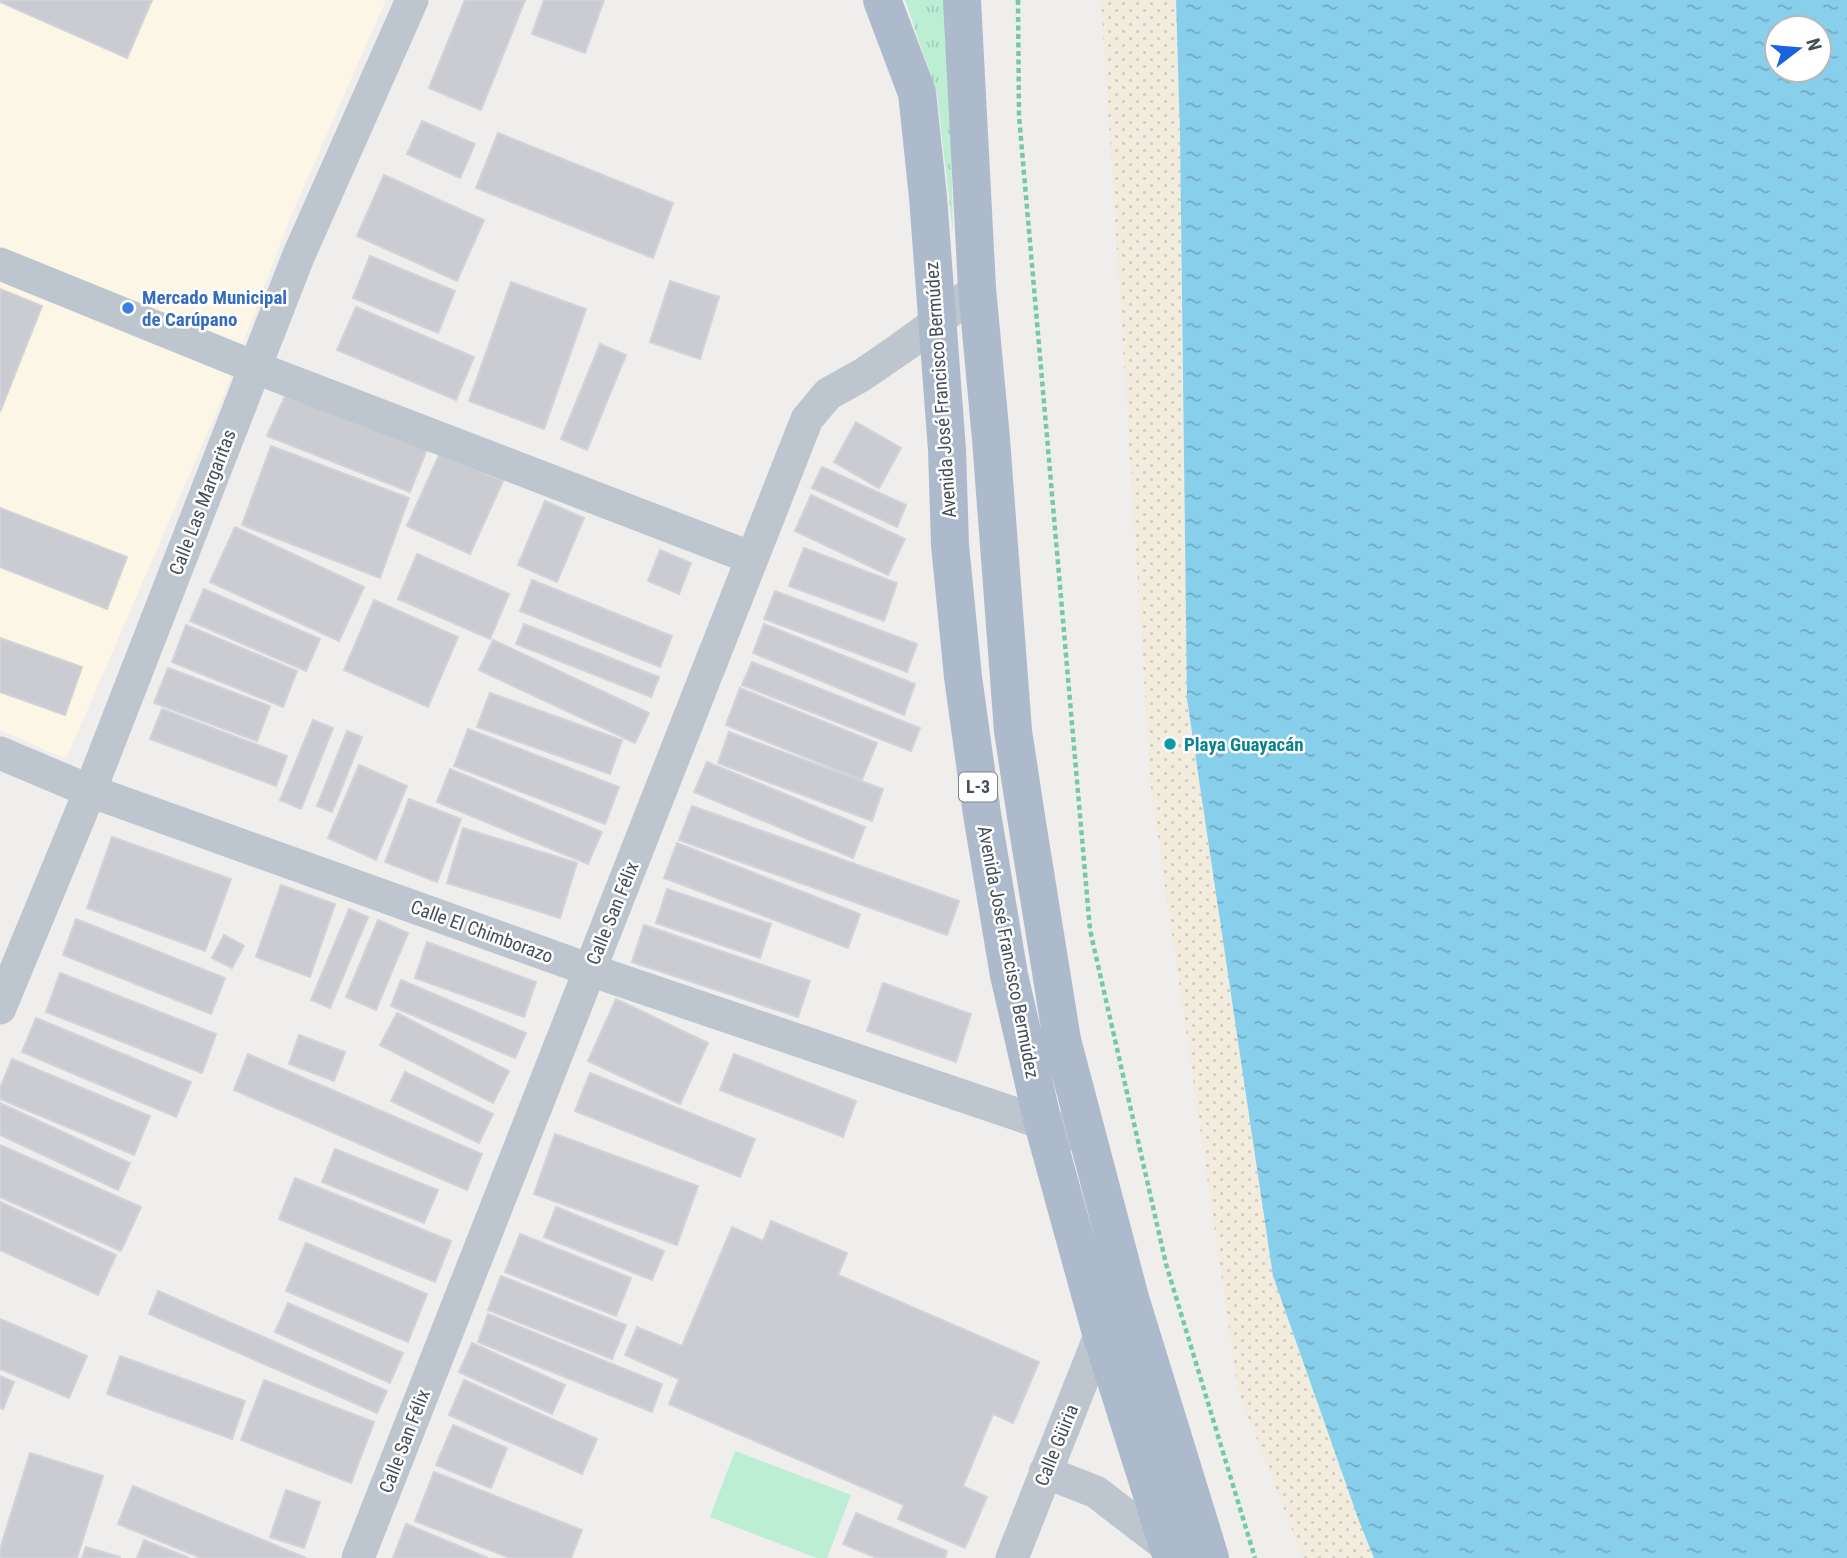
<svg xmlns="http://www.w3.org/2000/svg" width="1847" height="1558" font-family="'Roboto Condensed',sans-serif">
	<defs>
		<pattern id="grass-tufts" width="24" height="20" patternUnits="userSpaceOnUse" patternTransform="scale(1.75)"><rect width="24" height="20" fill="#bbeed2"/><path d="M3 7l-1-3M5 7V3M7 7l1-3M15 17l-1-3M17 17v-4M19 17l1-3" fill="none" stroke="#a2ceb7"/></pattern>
		<pattern id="sand-dots" width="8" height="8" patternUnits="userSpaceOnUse" patternTransform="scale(1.75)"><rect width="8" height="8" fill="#f1ecdd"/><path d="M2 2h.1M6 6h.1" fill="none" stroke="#d0ccc0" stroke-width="1.8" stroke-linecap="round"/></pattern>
		<pattern id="water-ripples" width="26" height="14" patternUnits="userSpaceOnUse" patternTransform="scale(1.75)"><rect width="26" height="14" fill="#88cfeb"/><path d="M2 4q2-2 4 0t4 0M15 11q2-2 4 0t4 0" fill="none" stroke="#71aac1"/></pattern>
	</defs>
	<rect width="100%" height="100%" fill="#f0eded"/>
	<path fill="#fbf6e5" d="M0,0H386L290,218L223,397L66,759L0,730Z"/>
	<path fill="url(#grass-tufts)" d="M905,0H948L953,233L937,94Z"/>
	<path fill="url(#sand-dots)" d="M1101,0H1176L1180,133L1187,699L1273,1276L1359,1521L1374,1558H1303L1238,1391L1151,789Z"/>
	<path fill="#bbeed2" d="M735,1451L851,1495L827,1558H817L710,1517Z"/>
	<path fill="url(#water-ripples)" fill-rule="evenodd" d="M1176,0H1847V1558H1374L1359,1521L1273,1276L1187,699L1180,133ZM1777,28H1819V70H1777Z"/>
	<path fill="#caccd2" stroke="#d1d3d9" stroke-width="2" d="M0,0H152L127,58L0,2Z
		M465,0H525L481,110L429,88Z
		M544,0H604L585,53L532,34Z
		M422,121L475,144L460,178L407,154Z
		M498,133L673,203L653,258L476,188Z
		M384,175L484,220L457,281L357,236Z
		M370,256L455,291L438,333L353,298Z
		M670,281L719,297L700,359L650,342Z
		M511,282L586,309L544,429L469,401Z
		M0,289L42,306L0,412Z
		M356,307L474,357L456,400L337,350Z
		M600,344L626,355L587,450L561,439Z
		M286,394L427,449L410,492L267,436Z
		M856,422L901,448L879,488L834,462Z
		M271,446L409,498L380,578L242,525Z
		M440,453L503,481L470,554L407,526Z
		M822,467L906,505L897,527L812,488Z
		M811,495L905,539L888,575L795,531Z
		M545,501L584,518L557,582L518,565Z
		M0,508L127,557L107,609L0,567Z
		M235,527L364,587L339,641L210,582Z
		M804,548L897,583L884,621L789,586Z
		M660,550L691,563L679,594L648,581Z
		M417,554L509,594L490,639L398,599Z
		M532,580L672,636L660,667L520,611Z
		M204,589L320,639L306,671L190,621Z
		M775,591L917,644L907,672L764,619Z
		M374,600L458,637L428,707L344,670Z
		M524,624L659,677L651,697L516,644Z
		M764,624L915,684L904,715L753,653Z
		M186,625L297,671L283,707L172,662Z
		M0,638L82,667L65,715L0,692Z
		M493,640L649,713L635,743L479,670Z
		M752,662L920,728L911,751L742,685Z
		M168,668L270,706L257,741L154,703Z
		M740,688L877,743L862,780L726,725Z
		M490,693L622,740L610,774L477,727Z
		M162,709L287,756L276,786L150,739Z
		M313,720L333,728L301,809L280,800Z
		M468,729L619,787L605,824L454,766Z
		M347,731L362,737L332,812L317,806Z
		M729,732L883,789L872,821L718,763Z
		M707,762L865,827L853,858L694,792Z
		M359,765L407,786L376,860L328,838Z
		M450,769L602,832L588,864L437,802Z
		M409,799L461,819L437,882L385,862Z
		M692,806L959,901L947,935L679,840Z
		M463,828L577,863L560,918L447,883Z
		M112,837L231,879L205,951L87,908Z
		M677,843L860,914L848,948L664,878Z
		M281,885L335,904L310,977L256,957Z
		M667,889L771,924L760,958L656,923Z
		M349,909L368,917L330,1008L311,1000Z
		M76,919L225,978L211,1014L63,955Z
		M378,920L408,933L376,1010L346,997Z
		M644,925L810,981L798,1017L632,962Z
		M224,935L244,946L232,968L212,958Z
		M427,942L536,982L524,1017L415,978Z
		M60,973L216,1034L202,1073L46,1012Z
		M401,980L526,1033L515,1058L391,1006Z
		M883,983L971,1014L956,1062L867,1031Z
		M616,999L708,1043L680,1104L588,1061Z
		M397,1013L509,1071L493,1103L380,1045Z
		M36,1018L191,1082L176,1117L22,1052Z
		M299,1035L345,1052L334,1081L289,1064Z
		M248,1054L482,1154L467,1190L234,1090Z
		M734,1054L856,1101L843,1137L720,1090Z
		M12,1059L150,1116L134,1155L0,1099V1088Z
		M405,1072L493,1114L479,1143L391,1101Z
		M590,1073L755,1139L740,1177L575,1111Z
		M0,1103L130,1163L118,1190L0,1135Z
		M555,1134L698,1186L677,1245L534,1194Z
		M0,1145L141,1207L121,1251L0,1197Z
		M335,1149L438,1190L424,1223L322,1182Z
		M295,1178L451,1241L435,1282L279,1219Z
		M0,1202L116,1255L98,1295L0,1250Z
		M556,1207L664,1251L652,1280L544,1237Z
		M771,1221L847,1253L838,1275L1039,1362L1013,1423L993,1414L963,1486L987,1497L965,1548L898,1519L904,1505L669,1404L679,1379L625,1355L637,1327L682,1346L732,1227L763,1241Z
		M520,1234L631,1278L616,1316L505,1272Z
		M306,1243L427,1294L408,1342L286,1291Z
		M501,1276L626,1325L612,1359L488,1310Z
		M158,1291L387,1391L377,1413L149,1314Z
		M288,1303L403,1353L390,1383L275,1332Z
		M488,1314L662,1384L652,1412L478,1342Z
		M0,1319L87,1356L69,1398L0,1369Z
		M472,1343L565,1385L552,1414L459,1372Z
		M120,1356L245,1401L232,1439L107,1394Z
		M0,1376L14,1382L3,1409L0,1408Z
		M264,1380L374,1422L351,1483L241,1440Z
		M464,1380L597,1439L582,1474L449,1415Z
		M453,1425L507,1448L491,1488L436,1465Z
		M30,1453L103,1476L77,1558H0V1549Z
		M434,1472L582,1530L571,1558H510L415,1521Z
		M133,1486L306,1558H201L118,1524Z
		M286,1490L320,1502L304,1548L270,1537Z
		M856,1513L947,1551L945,1558H877L843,1544Z
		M406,1524L488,1558H393Z
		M144,1540L189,1558H137Z
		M86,1547L120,1557V1558H82Z"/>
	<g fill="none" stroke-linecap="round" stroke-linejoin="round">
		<path stroke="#73cba6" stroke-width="4.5" stroke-dasharray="5 3.5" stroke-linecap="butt" d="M1018,0L1019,116L1090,930L1166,1264L1255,1558"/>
		<path stroke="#bdc6cf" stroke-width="33" d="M0,264L254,367L752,558
			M0,753L90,791L590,970L1087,1138
			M0,1008L90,791L298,257L412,0
			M1045,1472L1096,1492L1169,1548
			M358,1558L807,419L828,394L862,375L900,349L936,323L977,288
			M1012,1558L1101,1333"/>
		<path stroke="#acbacc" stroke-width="38" d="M882,0L917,93L928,197L947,450L950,545L963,677L982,814L1009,975L1043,1123L1101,1333L1172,1558
			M962,0L977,288L991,439L1013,731L1027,823L1062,1040L1130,1298L1210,1558"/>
	</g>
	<circle fill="#3f7fe0" stroke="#fff" stroke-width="2.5" cx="128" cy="308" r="7"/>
	<circle fill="#0f9aa8" stroke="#fff" stroke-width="2.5" cx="1170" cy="744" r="7"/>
	<g text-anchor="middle" stroke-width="5" stroke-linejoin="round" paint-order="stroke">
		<rect fill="#fff" stroke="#7d848c" stroke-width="2" x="959" y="772.5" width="38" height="29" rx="5"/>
		<g font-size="18" font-weight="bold" fill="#454f5a">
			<text x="978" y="793">L-3</text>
		</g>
		<g font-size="19" font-weight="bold" fill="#366cbe" stroke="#fff" text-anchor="start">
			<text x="142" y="304">Mercado Municipal<tspan x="142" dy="22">de Carúpano</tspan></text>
		</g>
		<g font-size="19" fill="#454f5a" stroke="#fff">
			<text transform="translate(940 390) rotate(-94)" y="7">Avenida José Francisco Bermúdez</text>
			<text transform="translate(202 502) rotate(-69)" y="7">Calle Las Margaritas</text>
			<text transform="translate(612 913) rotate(-68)" y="7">Calle San Félix</text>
			<text transform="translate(482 931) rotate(20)" y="7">Calle El Chimborazo</text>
			<text transform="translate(1009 952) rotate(79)" y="7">Avenida José Francisco Bermúdez</text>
			<text transform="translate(404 1441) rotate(-69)" y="7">Calle San Félix</text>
			<text transform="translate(1056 1445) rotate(-68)" y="7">Calle Güiria</text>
		</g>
		<g font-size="19" font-weight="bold" fill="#0d838f" stroke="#fff" text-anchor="start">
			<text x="1184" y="751">Playa Guayacán</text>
		</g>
	</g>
	<g transform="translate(1798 49) rotate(74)"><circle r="33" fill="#ffffff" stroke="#b5b9bd" stroke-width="2"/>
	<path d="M0-5L12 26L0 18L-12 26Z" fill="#1a61dd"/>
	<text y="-10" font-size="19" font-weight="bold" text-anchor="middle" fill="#454f5a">N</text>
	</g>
</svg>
